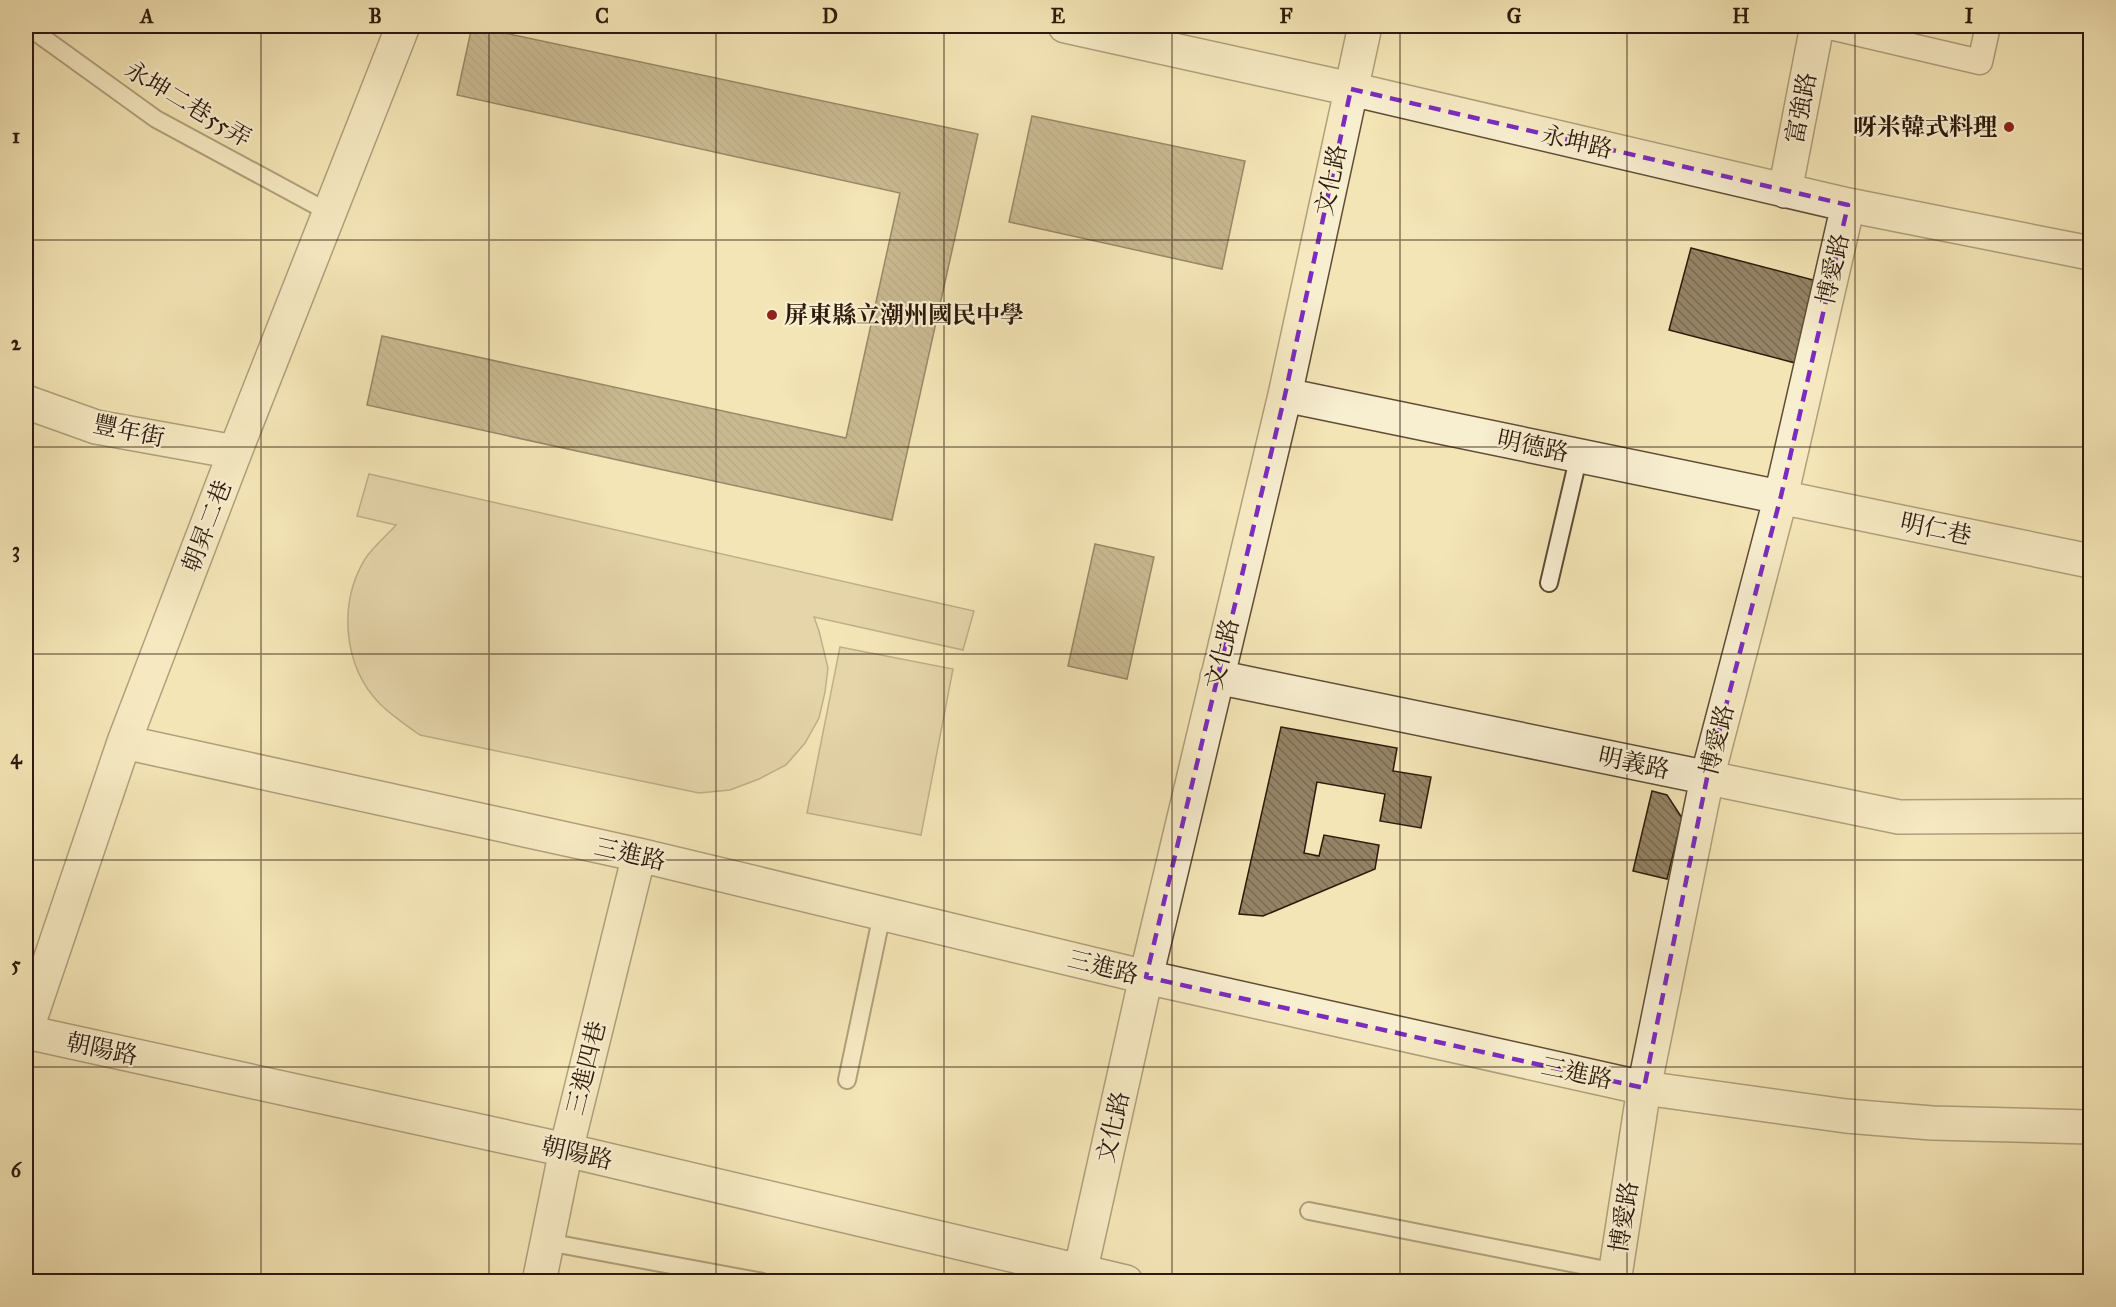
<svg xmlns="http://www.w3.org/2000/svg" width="2116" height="1307" font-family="'IM FELL Great Primer','Noto Serif TC',serif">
	<defs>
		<pattern id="building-back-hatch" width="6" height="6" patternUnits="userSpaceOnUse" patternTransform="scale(1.5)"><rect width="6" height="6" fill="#948364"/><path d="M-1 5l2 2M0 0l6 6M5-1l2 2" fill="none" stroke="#796a51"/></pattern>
	</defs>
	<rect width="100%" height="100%" fill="#f4e5b6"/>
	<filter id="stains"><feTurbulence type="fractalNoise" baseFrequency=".00333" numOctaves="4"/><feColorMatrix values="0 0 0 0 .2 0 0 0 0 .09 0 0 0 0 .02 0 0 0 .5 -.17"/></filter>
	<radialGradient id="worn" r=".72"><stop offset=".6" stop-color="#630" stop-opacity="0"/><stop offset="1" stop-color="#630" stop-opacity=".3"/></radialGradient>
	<path fill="#d2c299" stroke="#806e52" stroke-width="1.5" d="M369,474L974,611L963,650L814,617L819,631L828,668L825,692L819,718L805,743L786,765L759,779L730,790L699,793L420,735C406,725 392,716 380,704C343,666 338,604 365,559C373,547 386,536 396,525L357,516Z
		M840,647L953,669L921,835L807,813Z"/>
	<path fill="url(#building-back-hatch)" stroke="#2d190b" stroke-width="1.5" d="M472,26L978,134L892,520L367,405L382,336L846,438L900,193L457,95Z
		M1032,116L1245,161L1222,269L1009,222Z
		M1691,248L1817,281L1795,363L1669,330Z
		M1095,544L1154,557L1127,679L1068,666Z
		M1281,727L1397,748L1393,771L1431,777L1421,828L1380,821L1385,794L1317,782L1304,853L1319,856L1324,835L1379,845L1375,869L1263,916L1239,914Z
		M1652,791L1667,795L1682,818L1667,879L1633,871Z"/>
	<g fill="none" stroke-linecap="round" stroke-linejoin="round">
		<defs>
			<path id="service" d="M27,26L156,119L330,213
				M1549,583L1579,455
				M847,1080L882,914
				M1309,1211L1616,1272
				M547,1242L763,1282"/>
			<path id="pedestrian" d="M1826,26L1980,62L1988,26"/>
			<path id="minor" d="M1065,26L1351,89L1848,205L2090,253
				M1785,191L1817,26
				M1285,395L2090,561
				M26,402L96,427L235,452
				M1217,677L1899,817L2090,816
				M124,742L639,855L1146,977L1644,1088L1846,1116L1932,1123L2090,1127
				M26,1031L124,742L235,452L403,26
				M26,1032L566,1150L1126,1282
				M539,1282L566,1150L639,855
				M1078,1282L1146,977L1285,395L1365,26
				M1614,1282L1644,1088L1707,778L1781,496L1848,205"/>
		</defs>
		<use href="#service" stroke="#5f4c36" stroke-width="20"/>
		<use href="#pedestrian" stroke="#5f4c36" stroke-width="27"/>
		<use href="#minor" stroke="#5f4c36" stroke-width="36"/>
		<use href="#service" stroke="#f8eed0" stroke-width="16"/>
		<use href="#pedestrian" stroke="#f8eed0" stroke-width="24"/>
		<use href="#minor" stroke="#f8eed0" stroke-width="33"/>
	</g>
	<path d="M0 0H2116V1307H0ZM1351,89L1848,205L1781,496L1707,778L1644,1088L1146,977L1285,395Z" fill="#f4e5b6" fill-opacity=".55" fill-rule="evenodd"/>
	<path fill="none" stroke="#7b2cbf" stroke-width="4.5" stroke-dasharray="12 8" stroke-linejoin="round" d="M1351,89L1848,205L1781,496L1707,778L1644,1088L1146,977L1285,395Z"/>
	<path fill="none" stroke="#2d190b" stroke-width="1.5" stroke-opacity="0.55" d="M261,26V1282M489,26V1282M716,26V1282M944,26V1282M1172,26V1282M1400,26V1282M1627,26V1282M1855,26V1282M26,240H2090M26,447H2090M26,654H2090M26,860H2090M26,1067H2090"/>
	<g fill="#8f2418" stroke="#f8eed0" stroke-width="2">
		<circle cx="2009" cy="127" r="6"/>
		<circle cx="772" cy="315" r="6"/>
	</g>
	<g text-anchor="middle" stroke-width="4.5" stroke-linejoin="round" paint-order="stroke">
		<g font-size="24" fill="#2d190b" stroke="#f8eed0">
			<text transform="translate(188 104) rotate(31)" y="8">永坤二巷55弄</text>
			<text transform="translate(1801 108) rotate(-79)" y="8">富強路</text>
			<text transform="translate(1577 142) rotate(13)" y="8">永坤路</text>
			<text transform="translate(1331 180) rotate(-78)" y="8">文化路</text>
			<text transform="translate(1833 269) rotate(-77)" y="8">博愛路</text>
			<text transform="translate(129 431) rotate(12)" y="8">豐年街</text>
			<text transform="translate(1533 446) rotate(12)" y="8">明德路</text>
			<text transform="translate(207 526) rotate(-69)" y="8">朝昇二巷</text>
			<text transform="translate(1936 529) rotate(12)" y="8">明仁巷</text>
			<text transform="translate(1222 654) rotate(-76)" y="8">文化路</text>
			<text transform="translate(1717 740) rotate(-76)" y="8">博愛路</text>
			<text transform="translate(1634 763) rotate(12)" y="8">明義路</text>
			<text transform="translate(630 854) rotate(13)" y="8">三進路</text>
			<text transform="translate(1103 967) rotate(14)" y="8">三進路</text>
			<text transform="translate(102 1049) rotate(12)" y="8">朝陽路</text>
			<text transform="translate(586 1068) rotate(-76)" y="8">三進四巷</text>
			<text transform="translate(1577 1073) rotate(12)" y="8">三進路</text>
			<text transform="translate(1113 1127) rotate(-77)" y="8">文化路</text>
			<text transform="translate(577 1153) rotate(13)" y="8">朝陽路</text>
			<text transform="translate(1624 1217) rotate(-81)" y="8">博愛路</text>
		</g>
		<g font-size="24" font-weight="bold" fill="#2d190b" stroke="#f8eed0" text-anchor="end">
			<text x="1997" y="135">呀米韓式料理</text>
			<text x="784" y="323" text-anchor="start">屏東縣立潮州國民中學</text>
		</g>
	</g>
	<rect width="2116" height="1307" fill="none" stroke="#f4e5b6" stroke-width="66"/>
	<rect x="33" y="33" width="2050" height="1241" fill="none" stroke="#2d190b" stroke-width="2"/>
	<g font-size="20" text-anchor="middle" font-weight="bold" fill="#2d190b">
		<text x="147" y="23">A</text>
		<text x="375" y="23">B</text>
		<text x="602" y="23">C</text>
		<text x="830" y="23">D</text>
		<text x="1058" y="23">E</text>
		<text x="1286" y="23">F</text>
		<text x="1514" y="23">G</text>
		<text x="1741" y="23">H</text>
		<text x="1969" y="23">I</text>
		<text x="16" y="143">1</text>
		<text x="16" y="350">2</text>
		<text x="16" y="557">3</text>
		<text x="16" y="764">4</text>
		<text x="16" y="971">5</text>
		<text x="16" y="1177">6</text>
	</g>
	<rect width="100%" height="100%" filter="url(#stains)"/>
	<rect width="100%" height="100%" fill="url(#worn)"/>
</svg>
